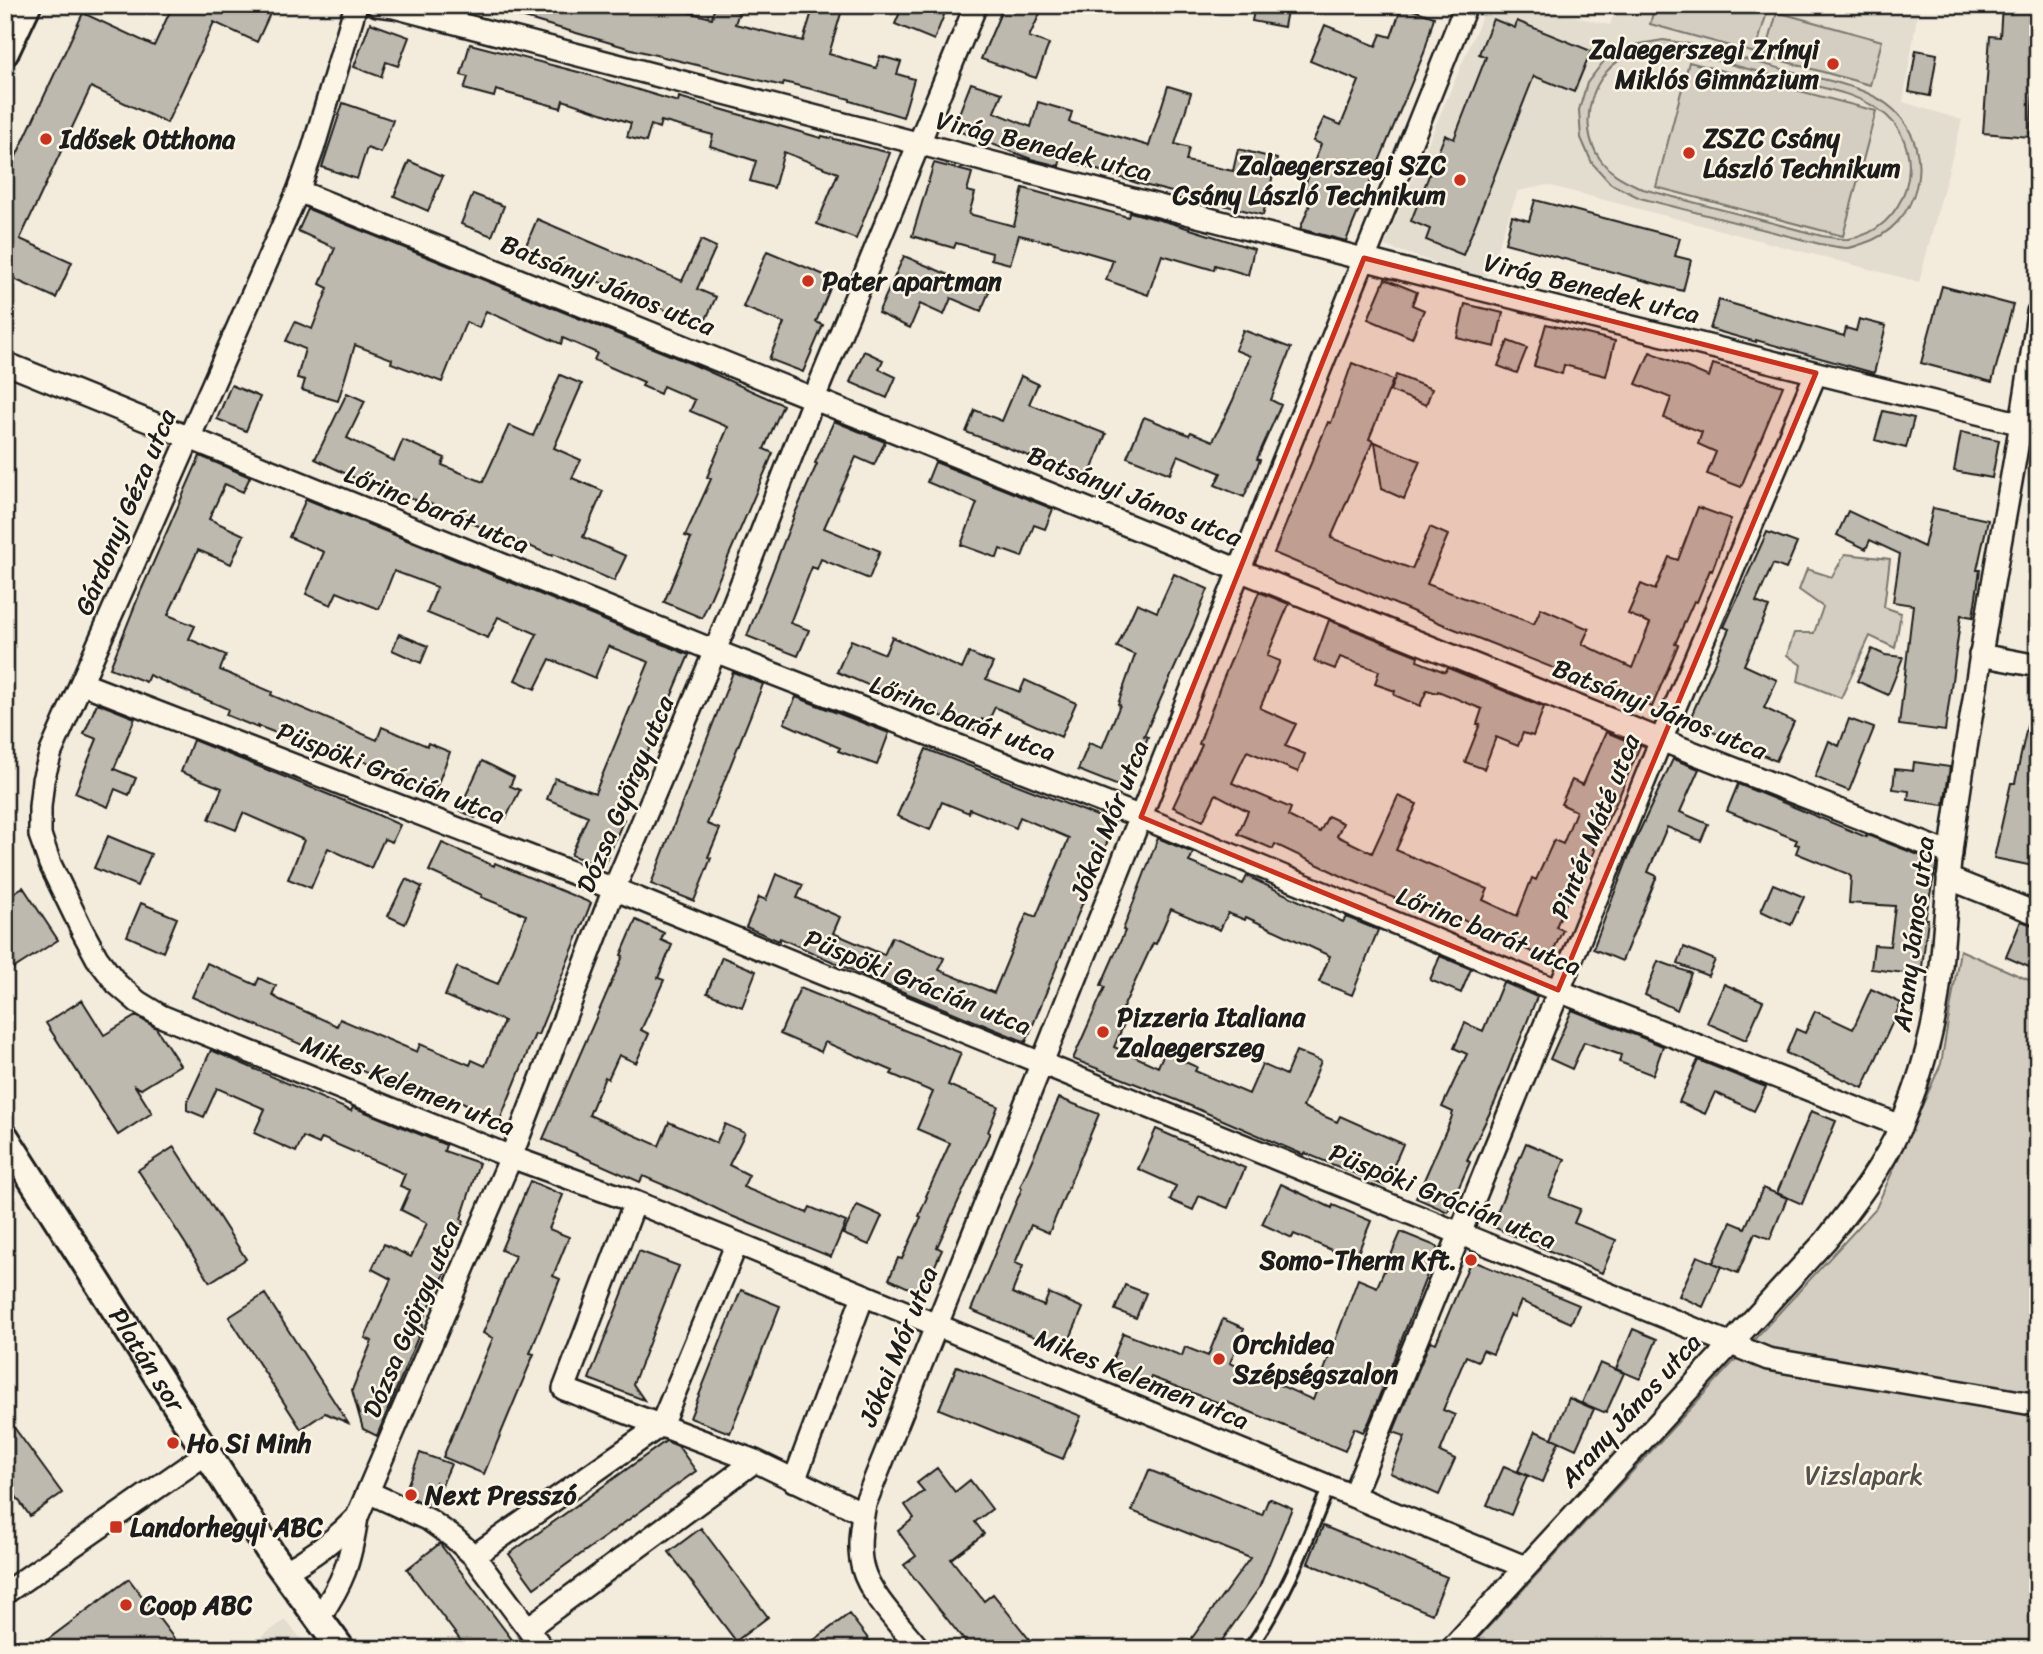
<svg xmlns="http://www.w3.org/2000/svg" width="2043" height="1654" font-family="Sriracha,sans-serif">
	<rect width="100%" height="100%" fill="#f3ecdd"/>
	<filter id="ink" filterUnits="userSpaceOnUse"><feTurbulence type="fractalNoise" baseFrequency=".0143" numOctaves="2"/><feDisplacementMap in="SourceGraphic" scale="14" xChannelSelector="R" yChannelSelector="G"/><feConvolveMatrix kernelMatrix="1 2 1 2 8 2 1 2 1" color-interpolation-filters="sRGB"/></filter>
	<g filter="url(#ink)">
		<path fill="#e3ddcf" d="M1487,5H1526L1610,25L1617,5H1919L1903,102L1962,120L1919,282L1547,185L1518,191L1486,279L1384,246Z
			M285,1620L310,1649H244Z"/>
		<path fill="#d3cec1" stroke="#78756e" stroke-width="2" fill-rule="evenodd" d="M1655,5H1755L1768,9L1755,53L1650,24Z
			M1777,12L1882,41L1870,85L1765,56Z
			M1663,40L1690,44C1725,54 1760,63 1794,72C1827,81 1868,86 1894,110C1938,152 1920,227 1862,244C1858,245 1852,248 1847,248C1838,248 1829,245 1820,244L1640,198L1611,184L1592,163L1581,138L1579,110L1587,83L1604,61L1628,46ZM1663,49C1703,56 1743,68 1782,78C1816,87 1860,92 1887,116C1930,155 1906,231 1848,239C1840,240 1830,237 1822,236L1643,189C1627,181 1611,175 1600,159C1576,125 1591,70 1631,54C1641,51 1653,50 1663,49Z
			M1689,62L1876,111L1843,236L1656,187Z
			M1845,554L1890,559L1884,607L1901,613L1895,648L1870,636L1841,698L1798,681L1801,665L1787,655L1794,633H1814L1823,607L1799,590L1807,569L1832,577Z
			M1960,950L2038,984V1649H1468L1876,1208L1941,1064Z"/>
		<path fill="#beb9ae" stroke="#1c1c1c" stroke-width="2" d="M173,5H274L257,42L214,22L167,123L91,87L20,239L72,262L56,298L5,275V180L83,13L154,46Z
			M498,5H658L712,18L715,5L739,12L735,24L803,41L814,5H825L842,10L829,54L876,68L880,56L901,62L897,74L914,79L903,117L850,101V99L784,82L783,86L635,50L497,10Z
			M903,5H948L934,40L895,24Z
			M1004,5H1044L1029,37L1049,44L1036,78L981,59Z
			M1255,5H1288L1284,27L1252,21Z
			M2002,5H2038V48H2036L2030,137L1983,133L1990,36L2000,37Z
			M1402,6L1434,17L1424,53L1346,241L1300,229L1315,192L1304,188L1321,144L1313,141L1324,118L1341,125L1359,81L1310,61L1325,25L1376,46L1381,34L1391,37Z
			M1493,19L1515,28L1517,21L1591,51L1574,92L1534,76L1463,255L1426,240L1430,229L1411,221L1445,135L1454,139L1486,57L1479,54Z
			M370,23L409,37L398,66L386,62L381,77L354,67Z
			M470,44L586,74L678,102L679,97L821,138L822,136L890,153L856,239L817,224L838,173L784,152L774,188L750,181L756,161L710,146L713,135L661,121L659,128L651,125L646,142L627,137L631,123L563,100L561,108L496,90L494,97L464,89L468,77L461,75Z
			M1916,50L1937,54L1930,96L1909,92Z
			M971,83L1002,93L994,112L1031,127L1038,102L1072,112L1069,122L1149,146L1168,86L1191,93L1175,144L1189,148L1186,161L1233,171L1238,149L1277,159L1263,215L1140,184L1061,158L1059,166L1031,159L953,129Z
			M343,103L393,120L381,153L367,148L357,179L322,167Z
			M409,161L443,176L428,211L394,196Z
			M934,163L972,173L967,191L975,193L969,214L1014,226L1023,188L1128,217L1130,212L1171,223L1254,249L1248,275L1215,265L1214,270L1162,255L1148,295L1106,280L1113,260L1048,241V242L1019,235L1010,264L991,259L992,253L956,243L954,248L912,236Z
			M473,194L504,206L492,236L461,224Z
			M1535,200L1680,238L1675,256L1691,260L1683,291L1505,243L1512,216L1529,221Z
			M308,209L692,364L783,405L764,449L773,453L702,618L664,602L691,538L685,536L711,479L707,477L728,427L690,411L695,400L663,386L660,394L642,386L644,382L594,360L597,353L563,338L561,344L486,311L479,328L466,322L442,382L391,363L392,359L355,345L338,401L302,390L305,380L297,378L305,349L286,341L295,322L312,329L328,288L320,284L335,248L298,231Z
			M537,219L682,281L701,240L716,247L697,289L716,297L703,326L524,250Z
			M767,251L834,279L816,322L823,325L803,372L769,359L784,323L743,307Z
			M904,256L989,292L981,311L951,298L944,315L920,304L910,328L878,313Z
			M1385,279L1417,292L1412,305L1424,310L1412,338L1368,319Z
			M1942,286L2013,305L1992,382L1921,363Z
			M1719,300L1844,336L1846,328L1856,331L1859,319L1886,326L1874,373L1756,340V342L1710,329Z
			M1465,304L1503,313L1495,347L1457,338Z
			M1546,324L1615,341L1606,376L1564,365L1562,374L1534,366Z
			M1243,330L1291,348L1271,400L1281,405L1257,459L1260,460L1244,497L1215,485L1221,473L1178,455L1170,474L1127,457L1144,417L1189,435L1191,432L1213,441L1233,400L1250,356L1235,350Z
			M1508,341L1527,348L1517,373L1498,366Z
			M864,351L883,360L879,369L896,377L887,398L850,382Z
			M1650,352L1709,377L1713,364L1783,386L1741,487L1707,474L1716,452L1698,444L1702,432L1664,418L1671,398L1636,384Z
			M1352,363L1393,380L1369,439L1373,441L1331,538L1412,569L1430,527L1448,535L1427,584L1534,624L1541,608L1589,629L1582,644L1632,668L1650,623L1628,614L1641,584L1655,590L1669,557L1678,560L1698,507L1731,519L1712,571L1710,570L1697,602L1694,601L1675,644L1678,645L1652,707L1447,626L1274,553L1328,422L1331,423Z
			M560,375L582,384L554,448L581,460L572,478L603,491L583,537L626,556L614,581L553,554L552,556L507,536L506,539L470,522V520L426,502L425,504L365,478L363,482L315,459L347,393L365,401L347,438L394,461L403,440L445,458L442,465L483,482L509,425L533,436Z
			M1396,375L1432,389L1426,405L1390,391Z
			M1021,376L1038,384L1029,404L1106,434L1089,476L1035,455L1034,458L966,432L975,410L1002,421Z
			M231,385L260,397L246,431L217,419Z
			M1883,411L1914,418L1906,448L1875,440Z
			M834,421L885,442L874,465L856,457L824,528L880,551L869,579L821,559L817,569L812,567L790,623L809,630L798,656L747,636L796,511L817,464L815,463Z
			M1961,432L1999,440L1992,478L1954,471Z
			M1375,442L1420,461L1404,499L1382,489Z
			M200,456L250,477L243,492L225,484L209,519L244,535L231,564L198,550L168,615L195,626L189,639L226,655L220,670L272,692L271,695L377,740L382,727L427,746L428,743L450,752L432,799L410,790L413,782L351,756L349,761L258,726V728L226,715L228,709L149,675L146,682L110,668L140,593Z
			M935,462L1053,509L1045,529L1034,525L1022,557L1000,549L997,558L961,545L977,503L927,482Z
			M306,499L689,655L620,817L624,819L603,868L571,855L588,816L547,799L555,778L595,793L649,662L608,646L595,678L550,659L535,689L515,680L537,634L498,617L488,638L427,613L437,587L394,571L379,609L337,592L331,605L306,594L324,552L289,537Z
			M1933,508L1988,520L1977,570H1980L1973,617L1961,615L1945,731L1899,725L1913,605L1893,602L1900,554L1870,540L1866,549L1837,535L1848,511L1924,547Z
			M1767,532L1797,543L1786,569L1773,564L1756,602L1769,607L1744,665L1777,680L1764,708L1794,722L1776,761L1689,721L1729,629L1724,627Z
			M1174,574L1208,589L1193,627L1144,736L1148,737L1126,789L1078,770L1089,743L1102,748L1120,705L1118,704L1135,655L1117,647L1137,603L1157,612Z
			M1259,592L1289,604L1267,656L1280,661L1260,708L1296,724L1285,746L1305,754L1298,772L1247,751L1232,783L1291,808L1288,816L1320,832L1328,816L1343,823L1337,836L1372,853L1398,796L1417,804L1396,850L1488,889L1483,900L1517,916L1532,878L1536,880L1554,840L1563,844L1576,811L1561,804L1572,780L1583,785L1606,732L1640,746L1618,799L1593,849L1595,850L1580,886L1574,884L1556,927L1563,930L1549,960L1459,918L1457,923L1412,902L1411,905L1346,878L1275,844L1273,849L1238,834L1248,811L1216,794L1203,821L1173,807L1202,745L1199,744L1221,684Z
			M1329,620L1418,656L1417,661L1445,672L1448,668L1544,707L1533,736L1523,733L1518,746L1496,737L1484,769L1465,762L1480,724H1477L1482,709L1438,691L1437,693L1427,690L1420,706L1394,695L1395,691L1375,684L1379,671L1340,657L1335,669L1314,661Z
			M399,634L428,646L421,663L392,650Z
			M892,637L962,669L969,653L993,663L986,679L1020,692L1025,680L1076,703L1061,737L995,707L988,722L982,719L977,731L837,672L851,640L885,654Z
			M1872,649L1885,655L1903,657L1888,695L1857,681Z
			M733,672L763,684L707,824L720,829L708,857L711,858L694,901L651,884Z
			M796,697L889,733L877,765L838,751L840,748L784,723Z
			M97,703L135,718L114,769L136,778L129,795L115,789L108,807L75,793L97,739L84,734Z
			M2030,712L2038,713V867L1994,858L2011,783H2015Z
			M1849,719L1874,728L1849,791L1815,777L1829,741L1839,746Z
			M193,740L367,810L400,825L392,842L384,839L371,868L328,848L311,888L288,879L304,840L243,813L236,830L209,819L222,788L181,772Z
			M926,749L1115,823L1026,1042L874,980L780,938L779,941L746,927L759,897L766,900L776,874L803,885L797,898L840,917L833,933L884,955L892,937L944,958L939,970L994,993L1027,913L1036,917L1069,838L1020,817L1016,828L970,809L969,813L942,802L930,830L897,816Z
			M1673,759L1699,769L1680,812L1708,824L1701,841L1667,827L1648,872L1657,876L1622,961L1593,949L1633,845Z
			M482,761L514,777L510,786L520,790L506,818L481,805L475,818L459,810Z
			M1914,762L1950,767L1944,805L1908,800L1909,791L1893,789L1895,769L1913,771Z
			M1738,784L1866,837L1867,835L1937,862L1925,919H1928L1921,975L1871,969L1874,945L1890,946L1895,906L1849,903L1851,877L1848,874L1796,853L1799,845L1795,844L1797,840L1727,811Z
			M108,836L151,854L137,886L94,868Z
			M1158,838L1193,853L1189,862L1243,884L1247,876L1343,922L1346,917L1378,930L1352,995L1319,982L1330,956L1246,917L1245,920L1228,913L1220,930L1171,909L1156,944L1153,943L1120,1014L1127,1017L1114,1047L1158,1067L1164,1053L1197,1067L1195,1071L1249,1094L1262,1064L1286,1075L1296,1051L1321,1061L1303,1107L1337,1122L1340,1116L1403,1144L1385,1186L1305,1153L1304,1155L1179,1101L1073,1059L1105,987L1101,985L1125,931L1123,930Z
			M442,843L494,866L495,863L591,903L551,1003L538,1035L535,1034L500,1120L460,1101L459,1104L394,1078L392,1084L192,997L207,963L256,985L259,978L276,986L272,995L280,1000L337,1026L340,1019L417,1052L420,1044L470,1065L472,1060L485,1066L504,1021L445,996L457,967L498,984L526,915L481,897L482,895L429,871Z
			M406,879L422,887L405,924L388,916Z
			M1773,884L1804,897L1791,925L1761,911Z
			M23,887L58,940L5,974V898Z
			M141,903L177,918L163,952L127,936Z
			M636,920L664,933L661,940L672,945L658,978L664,980L641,1030L649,1034L636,1063L619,1055L608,1079L605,1077L589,1115L659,1146L669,1122L716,1143L725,1124L745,1133L729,1165L749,1175L743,1187L807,1213L810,1207L846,1222L831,1257L729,1215L687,1194V1195L643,1176L640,1182L543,1139L623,956L621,955Z
			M2021,921L2038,927V971L2006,957Z
			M1684,947L1715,960L1708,976L1678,964Z
			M1440,956L1471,969L1461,993L1430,980Z
			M722,957L756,971L742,1007L707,993Z
			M1658,961L1691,973L1677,1010L1645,995Z
			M1503,982L1537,997L1495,1102L1467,1160L1470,1162L1448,1212L1416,1198L1451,1119L1453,1112L1442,1107L1467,1054L1454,1048L1465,1023L1483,1031Z
			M1724,984L1763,1001L1746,1040L1707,1023Z
			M800,988L961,1053L948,1085L998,1106L988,1132L990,1133L937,1247L942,1250L922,1294L889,1279L898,1258L902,1259L921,1217L919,1216L927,1197L926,1196L950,1143L917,1129L933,1092L891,1074L893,1071L825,1042L821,1052L780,1034Z
			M1871,989L1901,1003L1863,1088L1786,1053L1796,1029L1805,1033L1815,1011L1853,1029Z
			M82,1000L104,1035L136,1016L156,1028L180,1065L141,1089L135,1086L152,1113L118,1135L46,1023Z
			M1572,1010L1663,1046L1653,1075L1619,1062L1621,1055L1584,1042L1572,1069L1550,1059Z
			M211,1050L351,1111L353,1107L446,1145L444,1151L479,1163L461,1219L464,1221L441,1271L445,1273L421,1324L423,1325L377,1436L363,1429L352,1390L372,1341L365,1338L391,1279L372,1269L384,1244L411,1257L427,1223L401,1210L410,1190L400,1186L405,1174L322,1138L319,1144L303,1137L296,1152L254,1133L265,1109L217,1088L204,1117L187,1110V1102Z
			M1698,1060L1766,1087L1754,1111L1715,1092L1705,1114L1679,1102Z
			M1059,1098L1099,1114L1049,1233L1031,1225L1015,1263L1023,1266L1012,1293L1044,1306L1049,1293L1083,1308L1065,1350L971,1310L1022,1188L1020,1187Z
			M1811,1111L1836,1121L1802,1204L1777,1193Z
			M1156,1129L1245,1168L1228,1208L1199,1196L1193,1210L1170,1200L1176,1186L1138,1169Z
			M1526,1143L1565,1159L1549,1197L1580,1209L1574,1223L1616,1240L1602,1273L1491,1226Z
			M174,1147L246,1259L210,1282L138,1170Z
			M530,1181L563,1195L549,1229L569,1237L553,1276L560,1279L530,1353L534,1354L484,1474L443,1457L493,1338L483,1333L515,1256L501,1250Z
			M1281,1184L1332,1208L1333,1205L1371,1221L1355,1260L1294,1234L1292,1238L1262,1224Z
			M1763,1188L1787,1198L1770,1239L1755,1233L1738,1273L1713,1263L1731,1222L1745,1228Z
			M857,1205L882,1216L869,1245L843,1234Z
			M1401,1232L1438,1247L1369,1422L1363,1432L1354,1428L1345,1451L1224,1401L1222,1404L1151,1377L1149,1381L1110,1366L1123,1333L1182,1356L1185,1347L1208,1356L1223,1319L1244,1328L1230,1363L1313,1400L1358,1279L1377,1287Z
			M639,1251L679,1266L633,1384L644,1400L589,1379Z
			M1697,1256L1721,1266L1703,1307L1679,1296Z
			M1471,1260L1579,1305L1571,1323L1521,1301L1514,1317L1510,1315L1493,1354L1483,1350L1478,1361L1466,1356L1443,1410L1455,1415L1440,1452L1455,1459L1439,1495L1390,1473L1405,1436L1393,1432L1430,1341L1436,1343Z
			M1125,1285L1146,1293L1136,1318L1115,1310Z
			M741,1290L780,1306L730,1433L690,1418Z
			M265,1294L348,1423L325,1413L301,1429L229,1317Z
			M1633,1329L1657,1339L1640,1379L1616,1369Z
			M1600,1363L1624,1373L1606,1413L1582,1403Z
			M957,1366L1081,1416L1063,1459L939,1409Z
			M1569,1398L1594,1409L1576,1449L1552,1438Z
			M5,1415L62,1493L30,1516L5,1481Z
			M1535,1431L1559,1441L1542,1482L1518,1471Z
			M666,1441L678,1446L696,1471L534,1588L509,1554Z
			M420,1453L451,1464L442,1485L436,1482L427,1505L404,1494Z
			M1504,1466L1527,1476L1511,1515L1487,1505Z
			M937,1468L955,1492L970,1480L992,1509L975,1522L984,1534L951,1559L984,1601L993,1594L1037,1649H971L904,1565L916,1556L898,1531L914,1518L905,1505L924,1491L917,1483Z
			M1149,1470L1262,1515L1269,1498L1292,1508L1259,1588L1216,1649H1184L1250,1558L1132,1511Z
			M1323,1526L1447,1577L1432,1614L1308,1563Z
			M701,1528L768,1617L736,1641L669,1552Z
			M439,1544H440L519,1649H467L407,1569Z
			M129,1579L182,1649H35Z
			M849,1614L876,1649H802Z"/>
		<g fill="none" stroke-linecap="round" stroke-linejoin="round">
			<defs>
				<path id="service" d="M1249,1649C1285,1599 1306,1543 1329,1486"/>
				<path id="minor" d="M356,5L313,149L298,191L89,665L51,752L43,780L40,807V835L50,864L82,930L97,958L117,984L138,1002L161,1016L511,1157L635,1202L737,1243L1525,1567
					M377,5L394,7L1467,286L2022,424
					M298,191L1661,740L1951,854
					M5,363L715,651L1141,817L1539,983L1901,1126
					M1980,655L2038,666
					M81,683L614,889L1768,1359L2038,1405
					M1948,878L2038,914
					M755,1461L863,1513
					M794,1481L863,1296
					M368,1492L429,1520L454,1538L474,1556L543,1649
					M1353,1496L1661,740L1816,373
					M474,1556L661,1425L737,1243
					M284,1572C312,1557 335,1540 357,1517L511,1157L614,889L715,651L814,398L976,5
					M5,1593L207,1453
					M318,1619C344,1581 350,1563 357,1517
					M528,1628L755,1461L564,1389L635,1202
					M919,1649C902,1627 870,1595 863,1569C857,1549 861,1524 865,1504L1466,5
					M1451,1649L1826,1240C1854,1204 1883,1167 1901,1125C1920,1081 1936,1025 1940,977C1944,938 1946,900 1950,861C1956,805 1966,749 1975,693C1994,566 2021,440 2038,312"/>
				<g id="tertiary">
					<path d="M5,52L27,5"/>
					<path id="s1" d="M5,1137L272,1555L341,1649"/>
				</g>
			</defs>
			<use href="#service" stroke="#1c1c1c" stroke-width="16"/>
			<use href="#minor" stroke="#1c1c1c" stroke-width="26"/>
			<use href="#tertiary" stroke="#1c1c1c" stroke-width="32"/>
			<use href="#service" stroke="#fcf5e5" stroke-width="10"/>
			<use href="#minor" stroke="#fcf5e5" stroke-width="21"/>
			<use href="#tertiary" stroke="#fcf5e5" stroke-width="26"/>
		</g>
	</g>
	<path fill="#c8321e" fill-opacity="0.2" stroke="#c8321e" stroke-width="5" stroke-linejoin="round" d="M1364,258L1816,373L1558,990L1141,817Z"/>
	<g fill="#c8321e" stroke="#fcf5e5" stroke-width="2.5">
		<circle cx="1833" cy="64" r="7"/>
		<circle cx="46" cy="139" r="7"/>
		<circle cx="1689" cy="153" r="7"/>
		<circle cx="1460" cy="180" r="7"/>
		<circle cx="808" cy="281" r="7"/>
		<circle cx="1103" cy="1032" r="7"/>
		<circle cx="1471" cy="1260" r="7"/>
		<circle cx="1219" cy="1359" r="7"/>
		<circle cx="173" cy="1443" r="7"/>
		<circle cx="411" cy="1495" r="7"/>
		<rect x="109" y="1520" width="14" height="14" rx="3.5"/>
		<circle cx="126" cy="1605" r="7"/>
	</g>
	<g text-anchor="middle" stroke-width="5" stroke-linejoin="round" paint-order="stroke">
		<g font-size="26" font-weight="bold" fill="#1c1c1c" stroke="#fcf5e5" text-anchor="start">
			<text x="1819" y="58" text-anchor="end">Zalaegerszegi Zrínyi<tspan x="1819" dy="30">Miklós Gimnázium</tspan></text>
			<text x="1703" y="147">ZSZC Csány<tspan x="1703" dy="30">László Technikum</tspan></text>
			<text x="60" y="148">Idősek Otthona</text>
			<text x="1446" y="174" text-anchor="end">Zalaegerszegi SZC<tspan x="1446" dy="30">Csány László Technikum</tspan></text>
			<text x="822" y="290">Pater apartman</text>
			<text x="1117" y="1026">Pizzeria Italiana<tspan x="1117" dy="30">Zalaegerszeg</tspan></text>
			<text x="1457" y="1269" text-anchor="end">Somo-Therm Kft.</text>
			<text x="1233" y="1353">Orchidea<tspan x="1233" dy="30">Szépségszalon</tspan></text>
			<text x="187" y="1452">Ho Si Minh</text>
			<text x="425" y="1504">Next Presszó</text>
			<text x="130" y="1536">Landorhegyi ABC</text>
			<text x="140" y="1614">Coop ABC</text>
		</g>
		<g font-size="26" fill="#1c1c1c" stroke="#fcf5e5">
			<text transform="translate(1044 146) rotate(14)" y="9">Virág Benedek utca</text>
			<text transform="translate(608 285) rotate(22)" y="9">Batsányi János utca</text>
			<text transform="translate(1592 288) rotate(14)" y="9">Virág Benedek utca</text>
			<text transform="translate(1135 496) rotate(22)" y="9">Batsányi János utca</text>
			<text transform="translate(437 509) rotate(22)" y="9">Lőrinc barát utca</text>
			<text transform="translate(125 512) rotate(-67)" y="9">Gárdonyi Géza utca</text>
			<text transform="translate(1660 709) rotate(22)" y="9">Batsányi János utca</text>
			<text transform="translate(963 718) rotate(21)" y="9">Lőrinc barát utca</text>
			<text transform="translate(391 773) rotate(21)" y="9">Püspöki Grácián utca</text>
			<text transform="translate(625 794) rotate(-67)" y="9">Dózsa György utca</text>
			<text transform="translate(1109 820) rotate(-68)" y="9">Jókai Mór utca</text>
			<text transform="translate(1595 826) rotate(-68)" y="9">Pintér Máté utca</text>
			<text transform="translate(1489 931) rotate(22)" y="9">Lőrinc barát utca</text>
			<text transform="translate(1913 934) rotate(-83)" y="9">Arany János utca</text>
			<text transform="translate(918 982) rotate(22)" y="9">Püspöki Grácián utca</text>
			<text transform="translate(408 1085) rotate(22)" y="9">Mikes Kelemen utca</text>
			<text transform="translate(1443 1196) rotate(22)" y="9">Püspöki Grácián utca</text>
			<text transform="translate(411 1319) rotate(-67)" y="9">Dózsa György utca</text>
			<text transform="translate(898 1346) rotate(-68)" y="9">Jókai Mór utca</text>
			<text dy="9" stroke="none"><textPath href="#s1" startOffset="264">Platán sor</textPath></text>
			<text transform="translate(1142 1379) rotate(22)" y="9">Mikes Kelemen utca</text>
			<text transform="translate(1630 1410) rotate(-48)" y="9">Arany János utca</text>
		</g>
		<g font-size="26" fill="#53514e" stroke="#fcf5e5">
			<text x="1864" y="1484">Vizslapark</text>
		</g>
	</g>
	<rect width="2043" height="1654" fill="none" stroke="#fcf5e5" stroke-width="28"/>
	<rect x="14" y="14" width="2015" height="1626" fill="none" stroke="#1c1c1c" stroke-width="2.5" filter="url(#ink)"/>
</svg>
